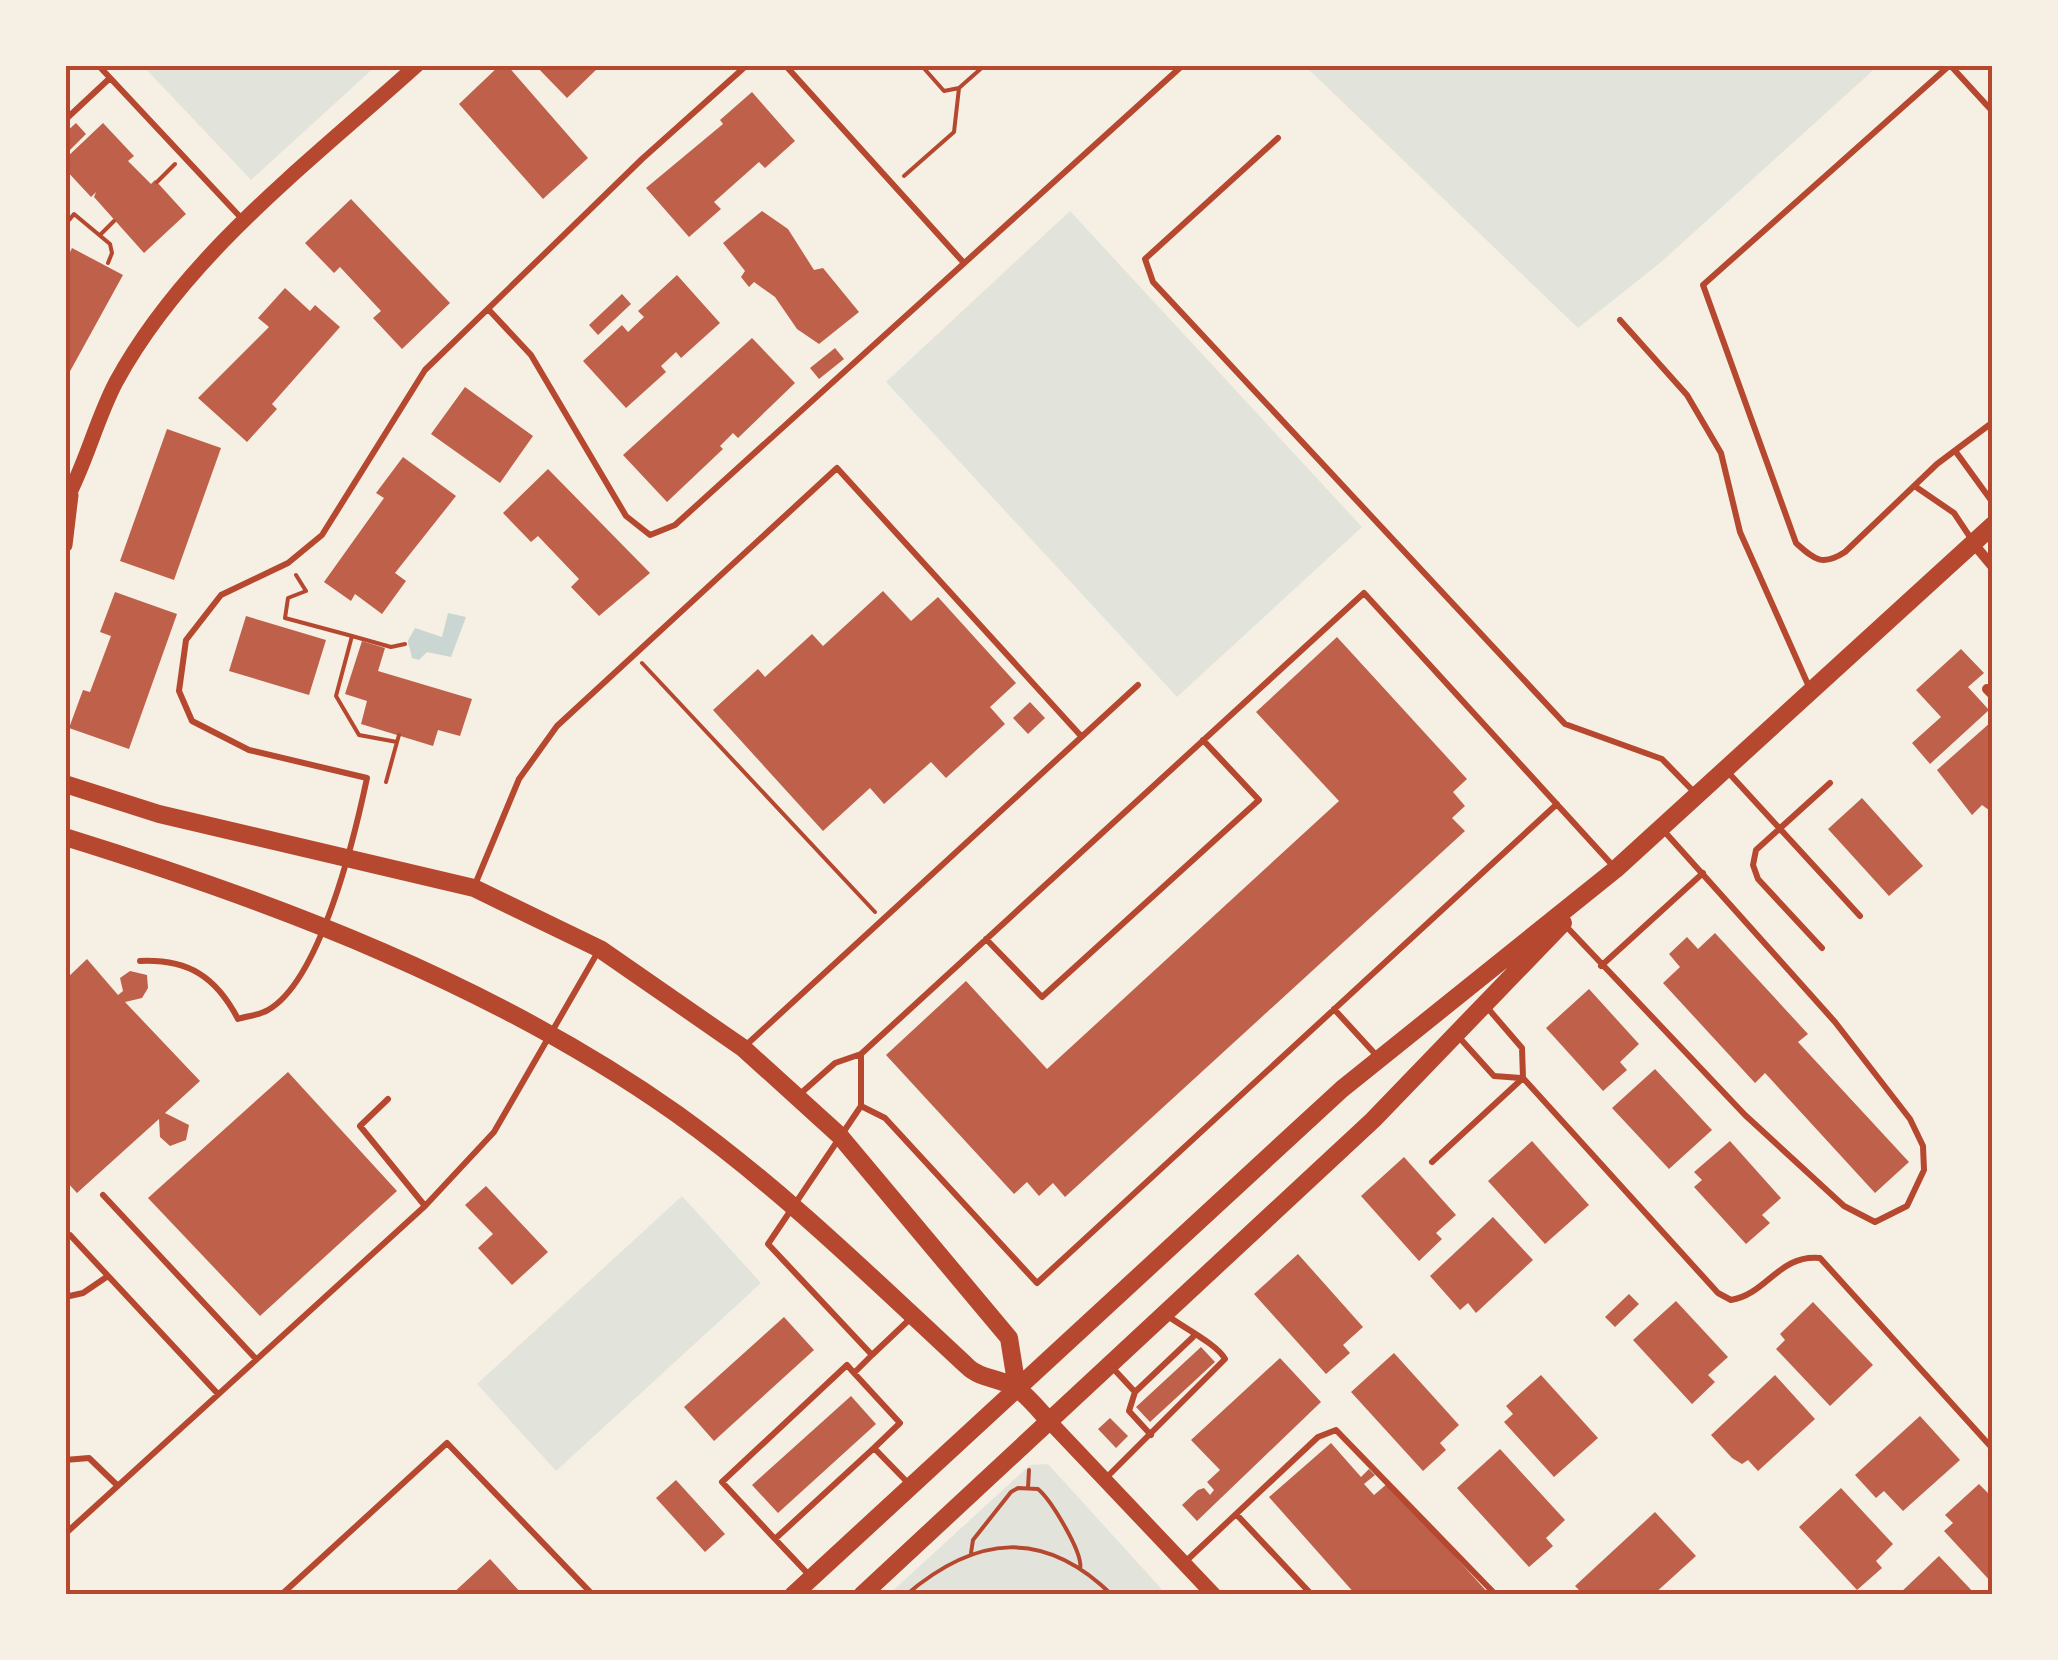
<svg xmlns="http://www.w3.org/2000/svg" width="2058" height="1660" font-family="Rubik,sans-serif">
	<rect width="100%" height="100%" fill="#f6efe4"/>
	<path fill="#e2e4dc" d="M142,65H377L251,180Z
		M1304,65H1879L1660,263L1578,328Z
		M1070,211L1362,527L1177,697L886,382Z
		M682,1196L761,1283L556,1471L477,1384Z
		M1048,1464L1167,1595H888L1030,1465Z"/>
	<path fill="#c9d6d2" d="M448,613L466,617L451,657L427,652L419,660L412,658C408,636 404,648 415,628L442,637Z"/>
	<path fill="#bf614a" d="M500,65H507L588,158L543,199L459,104Z
		M535,65H601L567,98Z
		M752,92L795,141L765,168L759,162L714,202L721,209L689,237L646,188L723,124L720,120Z
		M76,123L86,134L65,155V133Z
		M103,123L134,156L128,161L151,184L155,180L186,214L144,253L94,197L96,192L91,197L65,169V159Z
		M351,199L450,303L402,349L373,318L381,311L340,267L334,273L305,243Z
		M762,211L788,229L814,270L823,268L859,312L819,344L797,329L775,297L754,282L749,287L741,277L745,271L723,243Z
		M72,248L123,275L68,375L65,262Z
		M677,275L720,323L681,358L676,352L661,366L666,372L626,408L583,361L622,325L628,332L644,317L638,311Z
		M285,288L310,311L315,305L340,327L272,404L277,409L247,442L198,398L269,327L258,318Z
		M622,294L631,304L598,335L589,325Z
		M752,338L795,383L738,438L733,433L720,446L723,449L667,502L623,455Z
		M835,348L844,359L819,379L810,368Z
		M465,387L533,436L500,483L431,434Z
		M167,429L221,448L174,580L120,561Z
		M403,457L456,496L395,573L406,581L382,614L355,594L351,601L324,582L384,498L376,493Z
		M548,469L650,573L599,616L571,587L579,579L538,536L531,542L503,513Z
		M883,591L911,621L938,597L1016,683L990,707L1005,724L946,778L931,762L884,804L870,788L823,831L713,710L758,669L765,677L812,634L823,646Z
		M115,592L177,614L129,749L69,728L83,690L90,692L111,636L100,632Z
		M246,616L326,640L309,695L229,671Z
		M1337,637L1467,779L1453,792L1465,806L1452,818L1465,831L1065,1197L1053,1183L1039,1196L1027,1182L1014,1194L886,1055L966,981L1047,1069L1339,801L1256,712Z
		M362,641L385,648L378,671L472,699L460,736L438,730L433,746L361,724L367,701L345,694Z
		M1961,649L1984,673L1968,687L1989,710L1930,764L1912,743L1941,717L1916,690Z
		M1030,702L1045,718L1028,734L1013,718Z
		M1991,722L1993,813L1982,805L1972,815L1937,770Z
		M1862,798L1923,866L1889,896L1828,829Z
		M1715,933L1808,1034L1798,1042L1909,1162L1875,1193L1765,1073L1755,1083L1663,983L1680,967L1669,954L1687,937L1698,949Z
		M87,959L118,995L123,991L120,978L130,971L147,975L148,988L142,998L125,1002L200,1081L165,1113L189,1125L186,1140L170,1146L160,1137L159,1119L77,1193L65,1180V980Z
		M1589,989L1639,1044L1620,1062L1627,1070L1603,1091L1546,1028Z
		M1655,1069L1712,1130L1669,1169L1612,1108Z
		M288,1072L397,1191L260,1316L148,1198Z
		M1532,1141L1589,1205L1545,1244L1488,1181Z
		M1730,1141L1781,1198L1762,1215L1770,1223L1746,1244L1694,1187L1702,1180L1694,1172Z
		M1404,1157L1456,1215L1436,1233L1442,1239L1419,1261L1361,1196Z
		M486,1186L548,1252L512,1285L478,1248L493,1234L465,1205Z
		M1493,1217L1533,1260L1476,1313L1468,1303L1460,1310L1430,1276Z
		M1298,1254L1363,1327L1343,1345L1350,1353L1326,1374L1254,1294Z
		M1629,1294L1639,1304L1615,1327L1605,1317Z
		M1676,1301L1728,1357L1708,1375L1715,1382L1692,1404L1633,1340Z
		M1813,1302L1873,1365L1830,1406L1776,1349L1785,1340L1780,1334Z
		M784,1317L814,1350L714,1441L684,1407Z
		M1201,1347L1215,1362L1150,1422L1136,1407Z
		M1394,1353L1459,1425L1440,1443L1446,1450L1423,1471L1351,1392Z
		M1280,1358L1321,1402L1197,1521L1182,1505L1198,1490L1204,1488L1210,1495L1214,1490L1207,1482L1220,1470L1191,1440Z
		M1541,1375L1598,1438L1554,1477L1504,1422L1513,1414L1506,1406Z
		M1775,1375L1815,1419L1758,1471L1748,1460L1742,1464L1732,1458L1711,1435Z
		M851,1396L876,1424L778,1513L752,1485Z
		M1920,1416L1960,1460L1903,1511L1884,1491L1876,1498L1855,1475Z
		M1110,1418L1128,1436L1116,1448L1098,1429Z
		M1331,1443L1361,1477L1369,1469L1375,1475L1364,1484L1374,1495L1388,1483L1490,1595H1356L1269,1497Z
		M1500,1449L1565,1520L1546,1538L1553,1546L1529,1567L1457,1488Z
		M676,1480L725,1534L705,1552L656,1498Z
		M1979,1484L1993,1498V1584L1944,1531L1953,1523L1945,1515Z
		M1841,1488L1893,1544L1876,1561L1882,1568L1857,1590L1799,1527Z
		M1655,1512L1696,1556L1653,1595H1584L1575,1586Z
		M1939,1556L1976,1595H1898Z
		M490,1559L523,1595H451Z"/>
	<g fill="none" stroke-linecap="round" stroke-linejoin="round">
		<path stroke="#b5482f" stroke-width="4" d="M959,88L985,65
			M904,176L954,132L959,88L944,91L921,65
			M157,182L175,164
			M65,225L74,214L110,244L112,253L108,263
			M100,235L114,221
			M296,575L306,591L288,598L285,618L352,636L336,696L359,735L397,742L399,735
			M352,636L391,647L405,644
			M642,663L875,912
			M386,782L397,742
			M1028,1488L1029,1470
			M971,1553L973,1540L1011,1492L1018,1488L1038,1489C1051,1500 1084,1554 1080,1569
			M906,1595C976,1535 1044,1528 1112,1595"/>
		<path stroke="#b5482f" stroke-width="6" d="M98,65L244,221
			M785,65L964,263
			M1993,112L1950,65L1703,285L1796,543C1814,559 1822,567 1845,552L1937,464L1993,422
			M65,120L110,78
			M1278,138L1145,259L1153,282L1565,724L1662,759L1696,794
			M489,310L531,355L626,516L650,535L675,525L1183,65
			M1620,320L1687,395L1721,453L1740,532L1810,689
			M1956,452L1993,503
			M1916,487L1954,513L1972,540
			M1726,770L1860,916
			M474,887L519,779L557,726L837,468L1081,736
			M1564,924L1745,1115L1844,1206L1875,1222L1907,1206L1924,1170L1923,1146L1910,1119L1835,1022L1664,831
			M986,939L1042,997L1259,800L1203,740
			M1822,948L1758,879L1753,865L1756,850L1830,783
			M140,961C189,959 216,977 238,1019C247,1016 260,1015 268,1010C321,980 355,835 367,778L249,750L192,721L179,691L186,640L221,595L288,563L322,535L425,370L642,159L747,65
			M1601,966L1703,873
			M1485,1005L1522,1048L1523,1078L1718,1293L1731,1300C1767,1294 1779,1254 1820,1258L1993,1449
			M1334,1009L1377,1056
			M1457,1035L1494,1076L1521,1078
			M744,1047L1138,685
			M800,1094L835,1063L861,1054
			M388,1099L360,1126L425,1206
			M861,1106L885,1118L1037,1283L1557,804
			M1432,1162L1523,1078
			M103,1195L256,1359
			M65,1236L70,1235L218,1394
			M65,1297L83,1293L108,1276
			M910,1319L872,1355L768,1244L861,1106V1054L1364,593L1615,868
			M872,1355L854,1373L900,1423L874,1448
			M1110,1365L1135,1392L1193,1337
			M1135,1392L1129,1411L1151,1435
			M65,1460L89,1458L118,1486
			M1106,1478L1225,1359C1217,1344 1182,1327 1165,1314
			M1237,1515L1312,1595
			M65,1534L425,1206L494,1132L599,950
			M775,1539L722,1482L847,1365L854,1373
			M1185,1562L1318,1437L1336,1430L1496,1595
			M810,1576L775,1539L874,1448L910,1485
			M281,1595L447,1443L593,1595"/>
		<path stroke="#b5482f" stroke-width="10" d="M1973,543L1993,567
			M1987,689L1993,695"/>
		<path stroke="#b5482f" stroke-width="15" d="M65,502C86,464 96,420 116,382C185,255 312,160 417,65
			M65,545L71,495
			M1048,1420L1214,1595"/>
		<path stroke="#b5482f" stroke-width="18" d="M65,784L159,814L474,888L600,949L743,1048L839,1135L1009,1338L1017,1388
			M65,837C278,903 494,985 677,1114C783,1190 873,1279 968,1367C980,1379 1001,1378 1016,1388C1028,1396 1038,1409 1048,1420
			M793,1595L1342,1089L1616,869L1993,525
			M862,1595L1373,1120L1563,923"/>
	</g>
	<rect width="2058" height="1660" fill="none" stroke="#f6efe4" stroke-width="135"/>
	<rect x="68" y="68" width="1922" height="1524" fill="none" stroke="#b5482f" stroke-width="4"/>
</svg>
